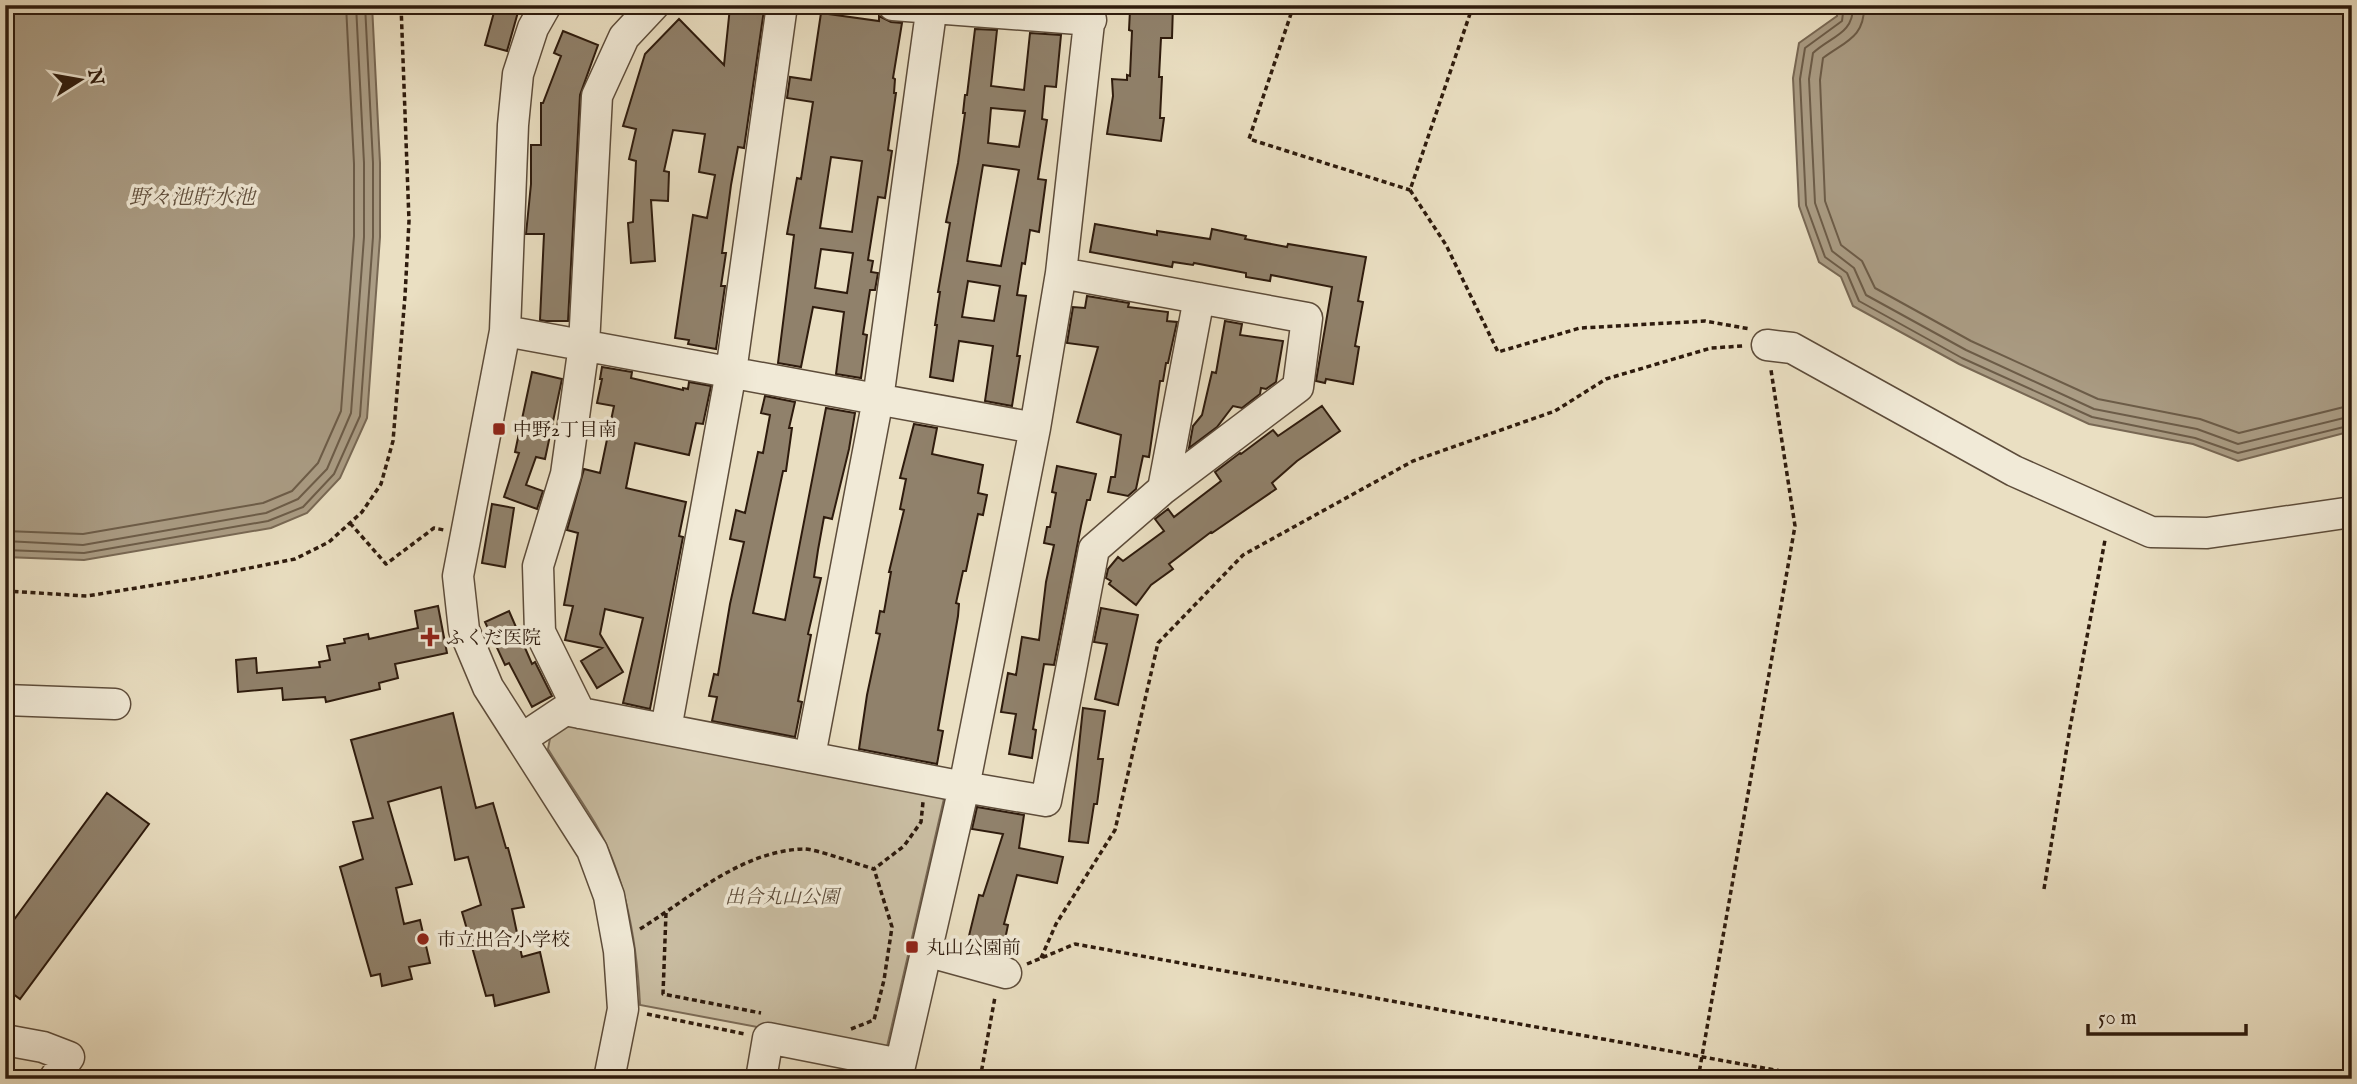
<svg xmlns="http://www.w3.org/2000/svg" width="2357" height="1084" font-family="'IM FELL English','Noto Serif JP',serif">
	<rect width="100%" height="100%" fill="#eadfc2"/>
	<filter id="stains"><feTurbulence type="fractalNoise" baseFrequency=".00286" numOctaves="4"/><feColorMatrix values="0 0 0 0 .2 0 0 0 0 .09 0 0 0 0 .02 0 0 0 .5 -.17"/></filter>
	<radialGradient id="worn" r=".72"><stop offset=".6" stop-color="#630" stop-opacity="0"/><stop offset="1" stop-color="#630" stop-opacity=".3"/></radialGradient>
	<path fill="#cabea3" stroke="#7c6c58" stroke-width="2" d="M566,720L946,790L886,1051L640,1005C637,944 626,876 595,823C580,798 563,774 548,749L551,733Z"/>
	<path fill="#aa9c84" stroke="#786854" stroke-width="2" d="M5,5H372L380,163V237L367,418L340,478L307,513L271,528L84,560L5,557Z
		M1837,5H2352V431L2238,461L2193,444L2089,424L1959,364L1853,306L1841,277L1819,262L1799,206L1793,78L1799,43L1837,16Z"/>
	<g fill="none" stroke-linecap="round" stroke-linejoin="round">
		<path stroke="#6c5c48" stroke-width="2" d="M1844,5L1842,21L1805,48L1800,79L1806,205L1825,257L1847,273L1859,301L1962,358L2092,417L2195,438L2238,453L2352,425
			M1853,5C1854,34 1831,36 1813,53L1809,79L1815,203L1832,251L1854,268L1866,295L1966,350L2094,409L2197,429L2238,444L2352,416
			M1864,5C1865,37 1846,41 1823,58L1820,80L1825,201L1841,245L1862,261L1875,288L1971,341L2098,399L2200,419L2239,433L2352,405
			M5,531L83,534L263,503L292,491L318,463L341,411L354,236V164L346,5
			M5,541L83,545L266,513L298,499L327,469L351,413L364,237V163L356,5
			M5,550L84,553L268,521L303,507L334,474L360,416L373,237V163L365,5"/>
	</g>
	<path fill="#90816b" stroke="#2e1b0d" stroke-width="2" fill-rule="evenodd" d="M496,5H520L507,51L485,45Z
		M1157,5H1173L1172,38H1161L1159,77H1162L1160,118H1164L1161,141L1107,134L1113,96L1112,79L1127,80V75L1130,76L1132,31L1129,30L1130,10L1152,11L1157,10Z
		M730,7L764,10L744,148L738,147L731,185L722,253H726L721,286H725L716,349L688,344L689,340L675,338L693,215L707,218L715,175L699,172L705,134L673,130L664,171L669,172L668,201L651,200L655,261L631,263L628,223L633,222L636,161L629,159L636,129L623,126L645,54L679,19L724,65Z
		M821,13L879,21V16L891,22L902,23L893,78L895,79L894,93H896L888,150L892,151L885,198L878,197L868,260L873,261L871,272L878,273L875,290H870L863,334L867,335L861,378L836,374L844,312L813,307L801,367L778,363L794,235L787,234L797,178L801,179L813,102L787,98L790,77L811,80ZM831,157L862,161L852,232L820,228ZM821,249L853,253L847,293L815,288Z
		M975,29L997,30L991,86L1024,90L1030,33L1061,35L1056,87L1045,86L1042,119L1047,120L1038,179L1046,180L1039,232L1030,230L1025,264L1022,263L1017,295L1026,296L1017,356H1020L1012,406L985,401L993,346L959,341L953,381L930,377L937,325H935L940,292H938L950,223L946,222L958,163L965,113H963L965,95H967ZM991,108L1025,111L1019,147L988,143ZM983,165L1019,170L1001,266L967,261ZM968,281L1000,286L994,321L962,317Z
		M563,31L598,45L580,95L568,321H546L540,320L544,234H526L531,184V145H541V103H543L561,56L554,53Z
		M1095,224L1157,235V231L1210,239L1212,229L1246,236L1245,239L1287,247L1288,244L1366,257L1358,301L1363,302L1355,346L1359,347L1353,384L1326,379L1325,383L1316,381L1332,287L1271,275L1270,281L1246,277V273L1194,263L1193,265L1173,262L1172,267L1090,252Z
		M1087,296L1129,303L1128,307L1168,312L1167,321L1177,322L1168,363H1166L1163,381H1160L1149,457L1143,456L1136,489L1128,496L1108,492L1111,477H1115L1121,435L1077,422L1098,347L1067,343L1073,307L1085,308Z
		M1225,321L1242,324L1240,335L1283,341L1276,382L1266,389L1261,388L1260,394L1242,408L1233,406L1217,427L1189,448L1193,426L1202,415L1212,372L1216,373Z
		M602,367L632,372L631,378L683,390V388L688,389L689,382L711,386L703,424L696,423L689,455L635,443L626,488L686,502L679,536L683,537L650,709L623,703L643,618L605,609L600,634L623,672L597,688L581,661L602,648L565,640L573,606L564,605L578,533L567,530L584,469L600,473L614,406L597,403L602,379H600Z
		M532,372L562,379L545,459L536,457L526,485L543,491L537,509L504,497L519,453L515,452Z
		M765,396L795,402L789,428H792L786,471H783L753,613L785,620L826,408L855,413L849,449L832,519L824,517L818,550L814,577L821,578L808,634L811,635L798,701L802,702L795,737L712,721L717,697L709,696L714,674L718,675L730,604L744,542L730,539L736,510L745,513L758,452L763,453L770,415L761,413Z
		M1322,406L1340,431L1297,461L1272,483L1276,489L1212,533L1211,532L1169,564L1173,569L1151,585L1136,605L1109,584L1111,581L1106,578L1108,569L1118,557L1123,561L1164,531L1155,519L1168,509L1174,517L1221,481L1215,472L1240,453L1241,454L1273,430L1278,436Z
		M914,424L937,428L932,454L983,465L978,493L987,495L983,515L978,514L966,571H963L956,603L959,604L958,616L938,730L943,731L937,764L859,749L867,695L880,634L876,633L880,611L884,612L891,572H889L904,510L900,509L906,479L900,478Z
		M1057,466L1096,474L1090,500H1087L1081,526L1054,665L1044,664L1033,729L1036,730L1032,758L1009,754L1016,714L1001,712L1008,673L1016,675L1022,637L1039,640L1046,582L1054,545L1044,543L1047,527H1050L1056,493L1052,492Z
		M492,504L514,508L505,567L482,563Z
		M438,606L447,653L395,664L398,678L379,683L380,689L326,702L325,697L283,700L282,688L238,692L236,660L256,658L257,673L320,667L319,662L330,660L327,646L345,643L344,639L368,634L369,639L418,628L415,611Z
		M1101,608L1138,615L1118,705L1095,699L1107,644L1094,642Z
		M509,611L532,664L535,662L552,696L532,707L509,663L505,665L485,622Z
		M1083,708L1105,711L1098,759H1103L1097,804H1094L1088,843L1069,841Z
		M453,713L476,808L493,803L506,848H508L524,907L512,909L522,957L540,952L549,992L495,1006L493,995L486,996L462,912L481,905L468,857L455,860L441,787L388,802L412,884L396,888L404,924L420,920L430,963L409,967L412,979L382,986L380,974L371,976L340,867L363,859L353,822L373,818L351,740Z
		M107,793L149,824L20,999L5,988V932Z
		M977,807L1024,815L1019,848L1063,857L1057,883L1017,875L1004,924L1008,925L1002,954L967,944L979,895L983,896L1003,834L972,829Z"/>
	<g fill="none" stroke-linecap="round" stroke-linejoin="round">
		<defs>
			<path id="minor" d="M546,5L533,28L518,74L513,125L505,331L458,576L464,630L488,687L592,850L609,896L619,951L623,1009L609,1079
				M893,5L1091,20
				M505,331L1035,428
				M1767,345L1792,348L2014,471L2151,532L2207,533L2352,512
				M1163,489L1199,298
				M5,700L115,704
				M580,713L540,632L538,566L566,474L584,345L597,96L624,37L654,5
				M666,729L731,372L782,5
				M523,738L565,710L964,787L1046,801L1094,549L1163,489L1298,387L1307,318L1061,273
				M810,756L878,399L932,5
				M926,951L1006,973
				M5,1040L43,1047L69,1057L54,1079
				M761,1079L768,1038L900,1064
				M897,1079L964,787L1035,428L1061,273L1091,5"/>
		</defs>
		<use href="#minor" stroke="#5d4c3a" stroke-width="33"/>
		<path stroke="#2e1b0d" stroke-width="3.5" stroke-dasharray="5 3.5" stroke-linecap="butt" d="M1294,5L1249,139L1410,190
			M1473,5L1410,190L1446,245L1498,352L1580,328L1705,321L1750,329
			M350,523L386,564L434,528L444,530
			M5,591L87,596L204,577L295,559L329,542L362,512L381,484L393,441L405,296L409,221L401,5
			M2044,889L2070,728L2105,540
			M666,913L663,994L761,1013
			M640,929C690,898 740,852 802,849C815,848 859,865 874,869L904,846L921,822L923,802
			M1041,958L1056,924L1115,830L1158,643L1243,555L1413,461L1555,411L1606,379L1711,348L1743,346
			M1027,964L1075,944L1825,1079
			M647,1014L745,1034
			M851,1029L874,1020L884,980L892,927L874,869
			M980,1079L995,997
			M1698,1079L1795,526L1771,370"/>
		<use href="#minor" stroke="#f1ead7" stroke-width="30"/>
	</g>
	<g fill="#8f2418" stroke="#f1ead7" stroke-width="2.5">
		<rect x="492" y="422" width="14" height="14" rx="3.5"/>
		<path d="M426.5 626.5h7v7h7v7h-7v7h-7v-7h-7v-7h7z"/>
		<circle cx="423" cy="939" r="7"/>
		<rect x="905" y="940" width="14" height="14" rx="3.5"/>
	</g>
	<g text-anchor="middle" stroke-width="7" stroke-linejoin="round" paint-order="stroke">
		<g font-size="19" fill="#2e1b0d" stroke="#f1ead7" text-anchor="start">
			<text x="513" y="436">中野2丁目南</text>
			<text x="446" y="644">ふくだ医院</text>
			<text x="437" y="946">市立出合小学校</text>
			<text x="926" y="954">丸山公園前</text>
		</g>
		<g font-size="19" font-style="italic" fill="#5d4c3a" stroke="#f1ead7">
			<text x="782" y="903">出合丸山公園</text>
		</g>
		<g font-size="21" font-style="italic" fill="#604f3d" stroke="#f1ead7">
			<text x="192" y="204">野々池貯水池</text>
		</g>
	</g>
	<rect width="2357" height="1084" fill="none" stroke="#eadfc2" stroke-width="28"/>
	<rect x="7" y="7" width="2343" height="1070" fill="none" stroke="#2e1b0d" stroke-width="3.5"/>
	<rect x="14" y="14" width="2329" height="1056" fill="none" stroke="#2e1b0d" stroke-width="2"/>
	<g transform="translate(80 80) rotate(79)" stroke="#f1ead7" stroke-width="5" paint-order="stroke">
	<path d="M0-5L12 26L0 18L-12 26Z" fill="#2e1b0d"/>
	<text y="-10" font-size="19" font-weight="bold" text-anchor="middle" fill="#2e1b0d">N</text>
	</g>
	<path d="M2088 1024v10h158v-10" fill="none" stroke="#2e1b0d" stroke-width="3.5"/>
	<text x="2098" y="1024" font-size="21" fill="#2e1b0d" stroke="#f1ead7" stroke-width="5" paint-order="stroke">50 m</text>
	<rect width="100%" height="100%" filter="url(#stains)"/>
	<rect width="100%" height="100%" fill="url(#worn)"/>
</svg>
